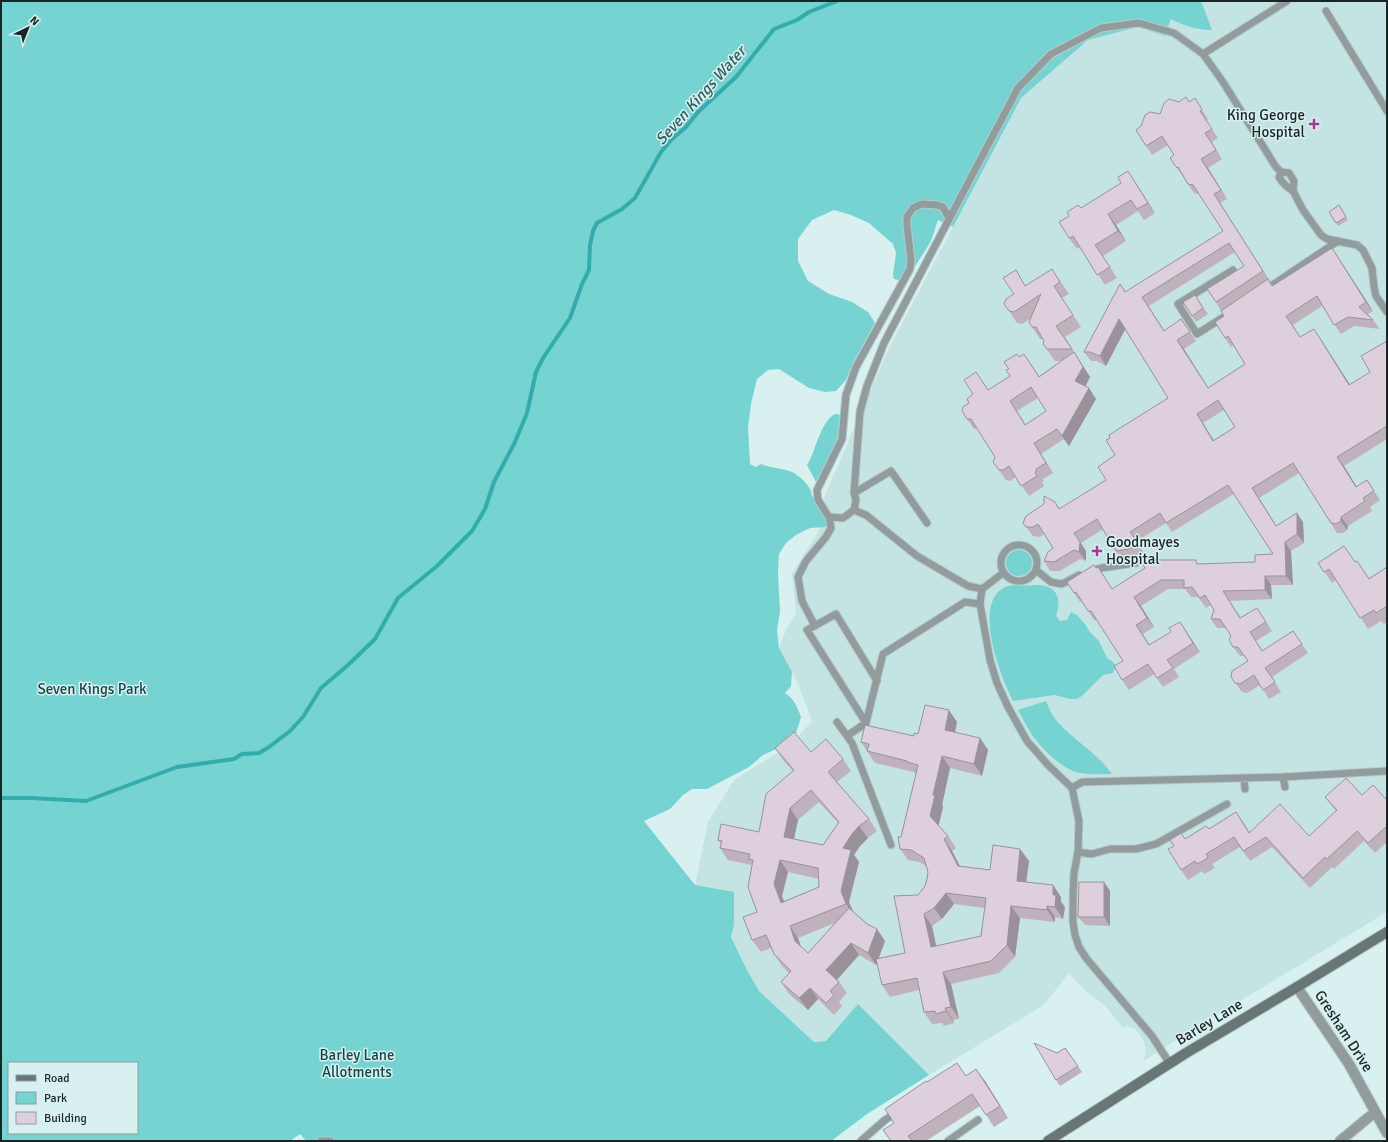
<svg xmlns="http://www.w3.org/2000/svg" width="1388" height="1142" font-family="Signika,sans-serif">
	<rect width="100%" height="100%" fill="#d9f0f0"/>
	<path fill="#c4e4e3" d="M1175,1H1387V912L1184,1035L1142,1062L1144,1059L1146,1051L1144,1042L1139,1034L1133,1027L1130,1028L1128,1026L1123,1028L1106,1007L1084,990L1069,973L1044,1005L929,1075L916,1063L826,1041L814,1042L759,991L746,968L731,937L734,925L695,885L708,822L734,780L777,753L797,738L812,721L799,686L779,648L786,630L796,613L792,574L821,527L819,509L889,348L1021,98L1088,40L1138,27L1165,36Z"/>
	<path fill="#75d3d2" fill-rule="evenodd" d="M1,1H1201L1212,30C1196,30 1185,26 1171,19L1165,36L1138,27L1088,40L1021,98L953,227L938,220L931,241L925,251L912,271L899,280L894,279L893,275L896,253L893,244L869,223L851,215L834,210L812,220L798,239V261L808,281L829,294L852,302L868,312L875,323L853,363L846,380L836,391L825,392L809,388L779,369L768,370L757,379L751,404L748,428L750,464L756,467L761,464C771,468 783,468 792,472C800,476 812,487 812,496L823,499L819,509L826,517V527L810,528L796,535L786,543L779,554L778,574L780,611L777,630L779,648L792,672L791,686L785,693C794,699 797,706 801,717L796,733L783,746L763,755L749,767L707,789H692L683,795L670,809L644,821L695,885L734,892V925L731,937L746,968L759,991L814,1042L826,1041L858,1004L929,1075L867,1114L831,1141H306L300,1134L290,1141H1ZM9,1063H137V1133H9Z
		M835,414H839C845,434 825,465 816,482L807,465C816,451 820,422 835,414Z
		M1006 563a13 13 0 1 1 26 0a13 13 0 1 1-26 0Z
		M1036,585C1057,585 1062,598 1056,616L1060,621L1067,620L1071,612L1077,615L1085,624L1089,631L1099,641L1107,658L1112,661L1116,666L1113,673L1103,675L1082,696L1077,699H1070L1055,695L1013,701C1001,678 973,606 1003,588C1012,583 1026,587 1036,585Z
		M1046,701C1048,706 1050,711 1053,716C1069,738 1096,751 1112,774C1102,774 1091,775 1080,773C1064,771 1041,748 1032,735C1027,727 1023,719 1018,710Z"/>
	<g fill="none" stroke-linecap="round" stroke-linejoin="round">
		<path stroke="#33acac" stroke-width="4" d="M1,798H32L86,801L177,767L234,759L242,754L259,753L269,747L290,731L303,717L321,688L348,665L375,639L398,598L437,566L472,531L478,521L485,509L494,482L515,442L527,413L536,372L543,358L570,318L582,284L589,270L590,245L593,231L597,223L622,209L635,198L661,152L672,139L686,127L698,112L736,77L774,29L797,20L809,12L837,1"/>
		<defs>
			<path id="lane" d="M1326,11L1387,111
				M1203,54L1287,1
				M1281,172L1279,177C1283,184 1286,187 1293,191
				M1293,191L1303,210L1321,235L1327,239L1357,245L1363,250L1372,268L1374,287L1376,296L1387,312
				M1265,290L1338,241
				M1222,318L1197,334L1178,304L1233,270
				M854,493L891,471L927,523
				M854,510L866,515L917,556L968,586L982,589
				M829,517L843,518L854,510L856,500L854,493L860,412L867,386L884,343L1018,88L1051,54L1101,28L1139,23L1174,33L1203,54L1223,82L1276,167L1281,172L1289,173L1294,181L1293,191
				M1001 563a18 18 0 1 1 36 0a18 18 0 1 1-36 0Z
				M1036,570L1051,582L1062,584L1079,575
				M1091,571L1101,568L1136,563
				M1003,573L982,589L980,604L990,660L997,683L1008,707L1027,741L1048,765L1072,788L1079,821L1078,852L1074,873L1073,898V922L1075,935L1079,947L1086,958L1152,1036L1170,1064
				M815,626L802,601L798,577L806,561L826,537L831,528L829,517L818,500L817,490L842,439L846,395L856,367L910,269L911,260L907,226V217L913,208L922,204L937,205L943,207L949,218
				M877,681L836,614L807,630L866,723L883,654L965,602L980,604
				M837,722L847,736
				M866,723L847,736L852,743L891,845
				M1283,777L1285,787
				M1244,778L1245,789
				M1072,788L1082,782L1283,777L1387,771
				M1078,852L1092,854L1110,849H1136L1156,844L1227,804
				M321,1141H330
				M861,1141L885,1120L897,1112
				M948,1141L978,1120"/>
			<path id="street" d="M1297,987L1349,1064L1387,1133
				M1340,1141L1369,1117L1376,1113"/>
			<path id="secondary" d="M1048,1141L1186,1053L1297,987L1387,932"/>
		</defs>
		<use href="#lane" stroke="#b7cbcb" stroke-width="9"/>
		<use href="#street" stroke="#b7cbcb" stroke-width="12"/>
		<use href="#secondary" stroke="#b7cbcb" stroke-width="12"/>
		<use href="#lane" stroke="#939c9c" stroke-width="7"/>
		<use href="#street" stroke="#939c9c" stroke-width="10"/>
		<use href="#secondary" stroke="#697676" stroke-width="10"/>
	</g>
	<path fill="#bfb2bd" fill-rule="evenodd" d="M1179,102H1189L1201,108L1208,119L1206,120L1218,138L1212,142L1222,159L1208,168L1227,199L1220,203L1273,286L1338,257L1373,311L1368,314L1373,320L1380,329L1354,326L1341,334L1322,306L1293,325L1300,337L1320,338L1350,385L1370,372L1387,341V439L1344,466L1357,487L1367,480L1380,500L1370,507L1372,511L1348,526L1347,530L1343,533H1337L1299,473L1259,498L1276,526L1303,522L1304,543L1291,551L1293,585H1271L1272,599L1230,601L1241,618L1263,617L1272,631L1256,641L1263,651L1293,631L1308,653L1272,677L1281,692L1269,699L1260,685L1247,693L1242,692L1231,677L1248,661L1244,656H1240L1233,647L1231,636L1226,628H1217L1211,619L1214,610L1211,605L1206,608L1198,597H1191L1185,589H1168L1141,606L1154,627L1143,634L1150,645L1186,631L1200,652L1174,669L1179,677L1163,687L1154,674L1129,690L1122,680L1123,661L1097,620H1094L1082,601L1080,602L1074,593L1096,568L1098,567L1112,589L1161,560L1199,564L1255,562L1273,554L1234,494L1172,532L1166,523L1137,541L1144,553L1135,558L1123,560L1119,554H1117L1107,540L1108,538L1103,529L1081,543L1086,551V561L1080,559L1060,571H1050L1044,561L1053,548L1044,534L1040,537L1033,536L1023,523L1055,502L1060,509L1106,480L1115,455L1168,398L1125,329L1106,366L1097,361H1091L1084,352L1120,284L1126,292L1223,231L1199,194L1194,193L1177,168L1174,155L1168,145L1152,155L1146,146L1160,114ZM1235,252L1244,266L1216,302L1221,311L1224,316L1225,338L1231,347L1234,345L1245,364L1208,388L1184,349L1196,341L1188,329L1164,330L1149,306ZM1224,410L1235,427L1214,440L1203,423Z
		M1128,171L1155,213L1144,220L1138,211L1116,225L1126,241L1103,256L1117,278L1105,285L1080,247L1077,249L1069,238L1081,208L1121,183Z
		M1339,205L1348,220L1338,226L1329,212Z
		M1052,269L1069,294L1062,298L1081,327L1065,337L1090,377L1085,386L1089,388L1096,399L1069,446L1064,439L1041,454L1053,473L1043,479L1044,481L1042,482L1044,486L1029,496L1016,477L1010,481L1006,480L993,462L995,457L978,429H974L967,419L969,403L973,394L983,382L988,390L1010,376L1009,369L1019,357L1024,354L1039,376L1061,361H1055L1043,344L1044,341L1043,339H1040L1032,327L1031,318L1022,324L1017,323L1009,311L1014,294L1026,285ZM1038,398L1046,411L1026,425L1017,411Z
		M1199,301L1208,314L1196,322L1192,316Z
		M1357,561L1369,578L1387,567V622L1384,624L1381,621L1368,629L1336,580L1332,583L1318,563L1355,562Z
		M957,722L955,733L980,738L988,750L982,776L950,768L942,805L943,807L938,826L948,836L956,848L952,851L960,866L990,870L1020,849L1029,861L1026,882L1053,885L1061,897V902L1065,907L1063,919L1055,917V922L1020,918L1015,957L999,973L951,984L959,1019L953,1020L954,1023L944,1026L942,1023L932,1024L924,1012L919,990L890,997L882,985L877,963L876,965L859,955L837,979L839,982L847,993L839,1002L842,1006L834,1015L818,999L808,1010L789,994L781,982L789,973L782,966L774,954L771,948L761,952L752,940L757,912L752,865L728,860L720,848L721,844L718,840L759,832L793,771L783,760L775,748L811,752L843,759L851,771L837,782L869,819L877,831L868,838L860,846L854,855L859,862L849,902L853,911L885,941L879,958L905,953L918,895L925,886L927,879L928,872L926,866L919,862L908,860L900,849L901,837L916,774L914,772L875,763L861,742L914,736ZM819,802L838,823L823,845L794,839L798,820ZM788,872L819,879V887L784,901L782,896ZM954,904L985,908L981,936L936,946L932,926L942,919ZM835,923L808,953L801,947L798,938Z
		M1362,795L1387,800V842L1375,853L1364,841L1334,869L1332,867L1310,888L1272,847L1250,861L1240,847L1212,864L1215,868L1204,874L1202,871L1188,880L1181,870L1209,829L1236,812L1249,833L1309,836L1336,811L1332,806L1325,797Z
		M1104,882L1110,891V926L1085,925L1078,917Z
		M1065,1048L1082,1072L1060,1086L1056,1080L1057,1053Z
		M966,1076L985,1081L1008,1118L994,1127L980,1106L926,1141H891L894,1123L927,1082Z"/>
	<path fill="#9b919a" d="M1201,159L1208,168L1227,199L1221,190Z
		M1128,171L1135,182L1155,213L1148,203Z
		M1214,194L1220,203L1269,280L1263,271Z
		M1108,214L1116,225L1126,241L1118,231Z
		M1332,248L1338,257L1373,311L1366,302Z
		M1119,319L1126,328L1106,366L1100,356Z
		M1314,329L1320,338L1356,394L1349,385Z
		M1177,340L1184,349L1214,397L1208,388Z
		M1074,352L1090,377L1083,392L1075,381Z
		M1089,388L1096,399L1069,446L1062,436Z
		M1197,414L1203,423L1219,450L1213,441Z
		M1034,443L1041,454L1053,473L1046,463Z
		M1337,457L1344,466L1363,497L1356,487Z
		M1252,488L1259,498L1282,535L1276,526Z
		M1297,513L1303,522L1304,543L1297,534Z
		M1341,517L1348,526L1347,530L1341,521Z
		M1074,533L1086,551V561L1079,552Z
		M1285,542L1291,551L1293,585L1286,576Z
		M1265,576L1271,585L1272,599L1265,590Z
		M1134,597L1141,606L1154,627L1147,618Z
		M1180,622L1200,652L1193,643Z
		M949,710L957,722L953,742L945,730Z
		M980,738L988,750L982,776L974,764Z
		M942,756L950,768L942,805L943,807L938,828L930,816L933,795Z
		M790,808L798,820L792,848L784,837Z
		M1236,812L1243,822L1256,843L1249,833Z
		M859,826L868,838L860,846L854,855L859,862L849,902L855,916L846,904L841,891L843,848L852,834Z
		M944,839L952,851L966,878L958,866Z
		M1020,849L1029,861L1025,892L1017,881Z
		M780,860L788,872L782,896L789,914L781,903L774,884Z
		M1104,882L1110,891V926L1104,917Z
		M1053,885L1061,897V902L1065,907L1063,919L1055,907L1053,895Z
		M946,893L954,904L942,919L934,908Z
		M1011,906L1020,918L1015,957L1007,945Z
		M1047,906L1055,917V922L1047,910Z
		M924,914L932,926L939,959L931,947Z
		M790,926L798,938L803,953L795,941Z
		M877,929L885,941L876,965L868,953Z
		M851,943L859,955L835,982L826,970Z
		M943,972L951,984L959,1019L951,1007Z
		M810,988L818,999L808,1010L799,998Z
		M945,1008L953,1020L954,1023L946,1011Z
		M976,1069L985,1081L1008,1118L1000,1106Z"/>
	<path fill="#decfdc" stroke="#9b919a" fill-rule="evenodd" d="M1186,97L1189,102L1195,98L1202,109L1200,111L1212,129L1205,133L1216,150L1201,159L1221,190L1214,194L1263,271L1216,302L1207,289L1244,266L1229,243L1142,297L1164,331L1181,319L1188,329L1190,332L1177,340L1208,388L1245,364L1228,336L1225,338L1215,322L1224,316L1221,311L1268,279L1272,286L1332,248L1366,302L1359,307L1373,320L1348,317L1334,325L1317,296L1286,316L1300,337L1314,329L1349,385L1370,372L1361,356L1387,341V426L1337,457L1356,487L1367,480L1374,491L1363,498L1365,501L1341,517V521L1336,524L1331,523L1293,463L1252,488L1276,526L1297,513V534L1285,542L1286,576H1265V590L1223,591L1240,618L1257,608L1266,622L1250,632L1262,651L1293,631L1302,644L1265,668L1275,682L1263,690L1254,675L1240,684L1235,683L1231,677L1232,671L1248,661L1238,647H1233L1229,640L1231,636L1220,619H1211L1214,610L1205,595L1200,598L1192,587L1184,588V580H1161L1134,597L1147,618L1136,625L1149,645L1171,632L1169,628L1180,622L1193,643L1167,660L1173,668L1157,678L1148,664L1122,680L1114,666L1123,661L1091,611H1088L1076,592L1074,593L1067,582L1094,565L1096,568L1098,567L1112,589L1145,568L1139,559L1159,558V560H1196L1197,564L1255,562V555L1273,554L1228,485L1166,523L1160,513L1130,532L1138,543L1129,549L1117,551L1113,545H1111L1107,540L1108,538L1097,519L1074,533L1080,542L1079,552L1074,550L1054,562L1044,561L1048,552L1053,548L1038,524L1033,527H1026L1023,523L1026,516L1044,504V496L1055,502L1059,509L1106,480L1098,467L1115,455L1106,440L1110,438L1109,435L1168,398L1119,319L1100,356L1090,352H1084L1120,284L1125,292L1223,231L1193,185L1188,184L1178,167L1177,168L1170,158L1174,155L1162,136L1146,146L1136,130L1141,126L1145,115L1150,112L1160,114L1164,103L1169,99L1179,102ZM1218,400L1235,427L1213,441L1197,414Z
		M1128,171L1148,203L1137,209L1131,200L1108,214L1118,231L1095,245L1110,267L1097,275L1073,236L1069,238L1059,222L1069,216L1067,212L1078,205L1081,208L1121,183L1118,177Z
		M1339,205L1346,217L1336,223L1329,212Z
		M1052,269L1060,282L1054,286L1073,315L1056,326L1072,349H1047L1043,344L1044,341L1036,327H1032L1029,322L1041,294L1014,312L1009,311L1004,304L1006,299L1014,294L1003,278L1016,270L1025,286Z
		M1195,295L1203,308L1192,316L1183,302Z
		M1074,352L1083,367L1075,381L1089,388L1062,436L1057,429L1034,443L1046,463L1036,469L1037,471L1035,472L1037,476L1021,486L1009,466L1003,470H999L993,462L995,457L971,419H967L962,411L963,407L969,403L967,399L973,394L964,380L976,372L988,390L1010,376L1006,370L1009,369L1004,362L1017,354L1019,357L1024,354L1039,377ZM1031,387L1046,411L1025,425L1010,401Z
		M1344,546L1355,562L1357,561L1369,579L1387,567V606L1376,613L1374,610L1360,618L1329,569L1324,572L1318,563Z
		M925,705L949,710L945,730L980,738L974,764L942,756L933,795H935L930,816L948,836L944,839L958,866L990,870L993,845L1020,849L1017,881L1053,885V895H1056L1055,907L1047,906V910L1011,906L1007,945L991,961L943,972L951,1007L945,1008L946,1011L936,1014L935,1011L924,1012L917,978L882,985L876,959L905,953L894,896L918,895L925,886L927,879L928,872L924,858L911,850L900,849L898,837H901L918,765L907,762V761L867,751L869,744L861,742L865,725L914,736V733L918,734ZM946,893L986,898L981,936L931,947L924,914L934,908Z
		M794,732L811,752L826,739L843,759L828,772L869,819L859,826L852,834L843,848L851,850L841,891L846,904L790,926L795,941L808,953L849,908L867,924L877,929L868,953L851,943L826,970L839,982L830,991L834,995L826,1003L810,988L799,998L781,982L791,971L774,954L766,935L752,940L743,917L757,912L748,887L753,860L749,859L750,854L720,848L722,841L718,840L721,824L759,832L766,794L794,770L775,748ZM811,790L839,822L823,845L784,837L790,808ZM780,860L818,868L819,887L781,903L774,884Z
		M1346,778L1362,795L1373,785L1387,800V826L1368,843L1357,831L1327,859L1325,857L1303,878L1266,837L1243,851L1234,837L1206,854L1208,858L1197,864L1195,861L1181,870L1168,849L1174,846L1170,840L1181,833L1185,839L1206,826L1209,829L1236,812L1249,833L1280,804L1309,836L1337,810L1325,797Z
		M1079,882H1104V917H1078Z
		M1034,1043L1057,1053L1065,1048L1078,1066L1056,1080Z
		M957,1063L966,1076L976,1069L1000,1106L986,1115L972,1094L908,1136L912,1141H891L883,1130L894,1123L885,1109L926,1081L927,1082Z"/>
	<g fill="#a4399b" stroke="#d9f0f0" stroke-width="1.5">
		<path d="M1312 118h4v4h4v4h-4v4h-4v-4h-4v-4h4z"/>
		<path d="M1095 545h4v4h4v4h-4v4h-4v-4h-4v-4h4z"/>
	</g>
	<g text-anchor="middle" stroke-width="3" stroke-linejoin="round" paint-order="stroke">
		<g font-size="15" fill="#1c2525" stroke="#d9f0f0" text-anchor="end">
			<text x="1305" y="120">King George<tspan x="1305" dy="17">Hospital</tspan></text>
			<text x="1106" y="547" text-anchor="start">Goodmayes<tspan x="1106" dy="17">Hospital</tspan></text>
		</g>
		<g font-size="15" fill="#144848" stroke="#d9f0f0">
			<text x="92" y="694">Seven Kings Park</text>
			<text x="357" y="1060">Barley Lane<tspan x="357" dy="17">Allotments</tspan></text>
		</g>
		<g font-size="15" fill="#1c2525" stroke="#d9f0f0">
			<text transform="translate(1209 1022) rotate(-31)" y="5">Barley Lane</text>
			<text transform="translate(1344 1031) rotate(57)" y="5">Gresham Drive</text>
		</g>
		<g font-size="16" font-style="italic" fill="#2f6060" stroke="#d9f0f0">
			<text transform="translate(700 95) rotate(-48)" y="6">Seven Kings Water</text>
		</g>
	</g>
	<rect width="1388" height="1142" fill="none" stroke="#1c2525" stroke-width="4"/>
	<rect x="8" y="1062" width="130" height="72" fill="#d9f0f0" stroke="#8d9f9f"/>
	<rect x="16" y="1075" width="20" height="6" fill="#697676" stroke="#8d9f9f"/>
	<text x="44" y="1082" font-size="12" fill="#1c2525">Road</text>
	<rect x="16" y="1092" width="20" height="12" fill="#75d3d2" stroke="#8d9f9f"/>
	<text x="44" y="1102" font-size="12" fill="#1c2525">Park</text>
	<rect x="16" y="1112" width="20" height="12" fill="#decfdc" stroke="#8d9f9f"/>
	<text x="44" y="1122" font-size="12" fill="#1c2525">Building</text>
	<g transform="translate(28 28) rotate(43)" stroke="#d9f0f0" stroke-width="3" paint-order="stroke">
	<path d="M0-3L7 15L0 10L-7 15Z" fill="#1c2525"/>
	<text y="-6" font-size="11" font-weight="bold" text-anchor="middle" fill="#1c2525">N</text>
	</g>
</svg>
